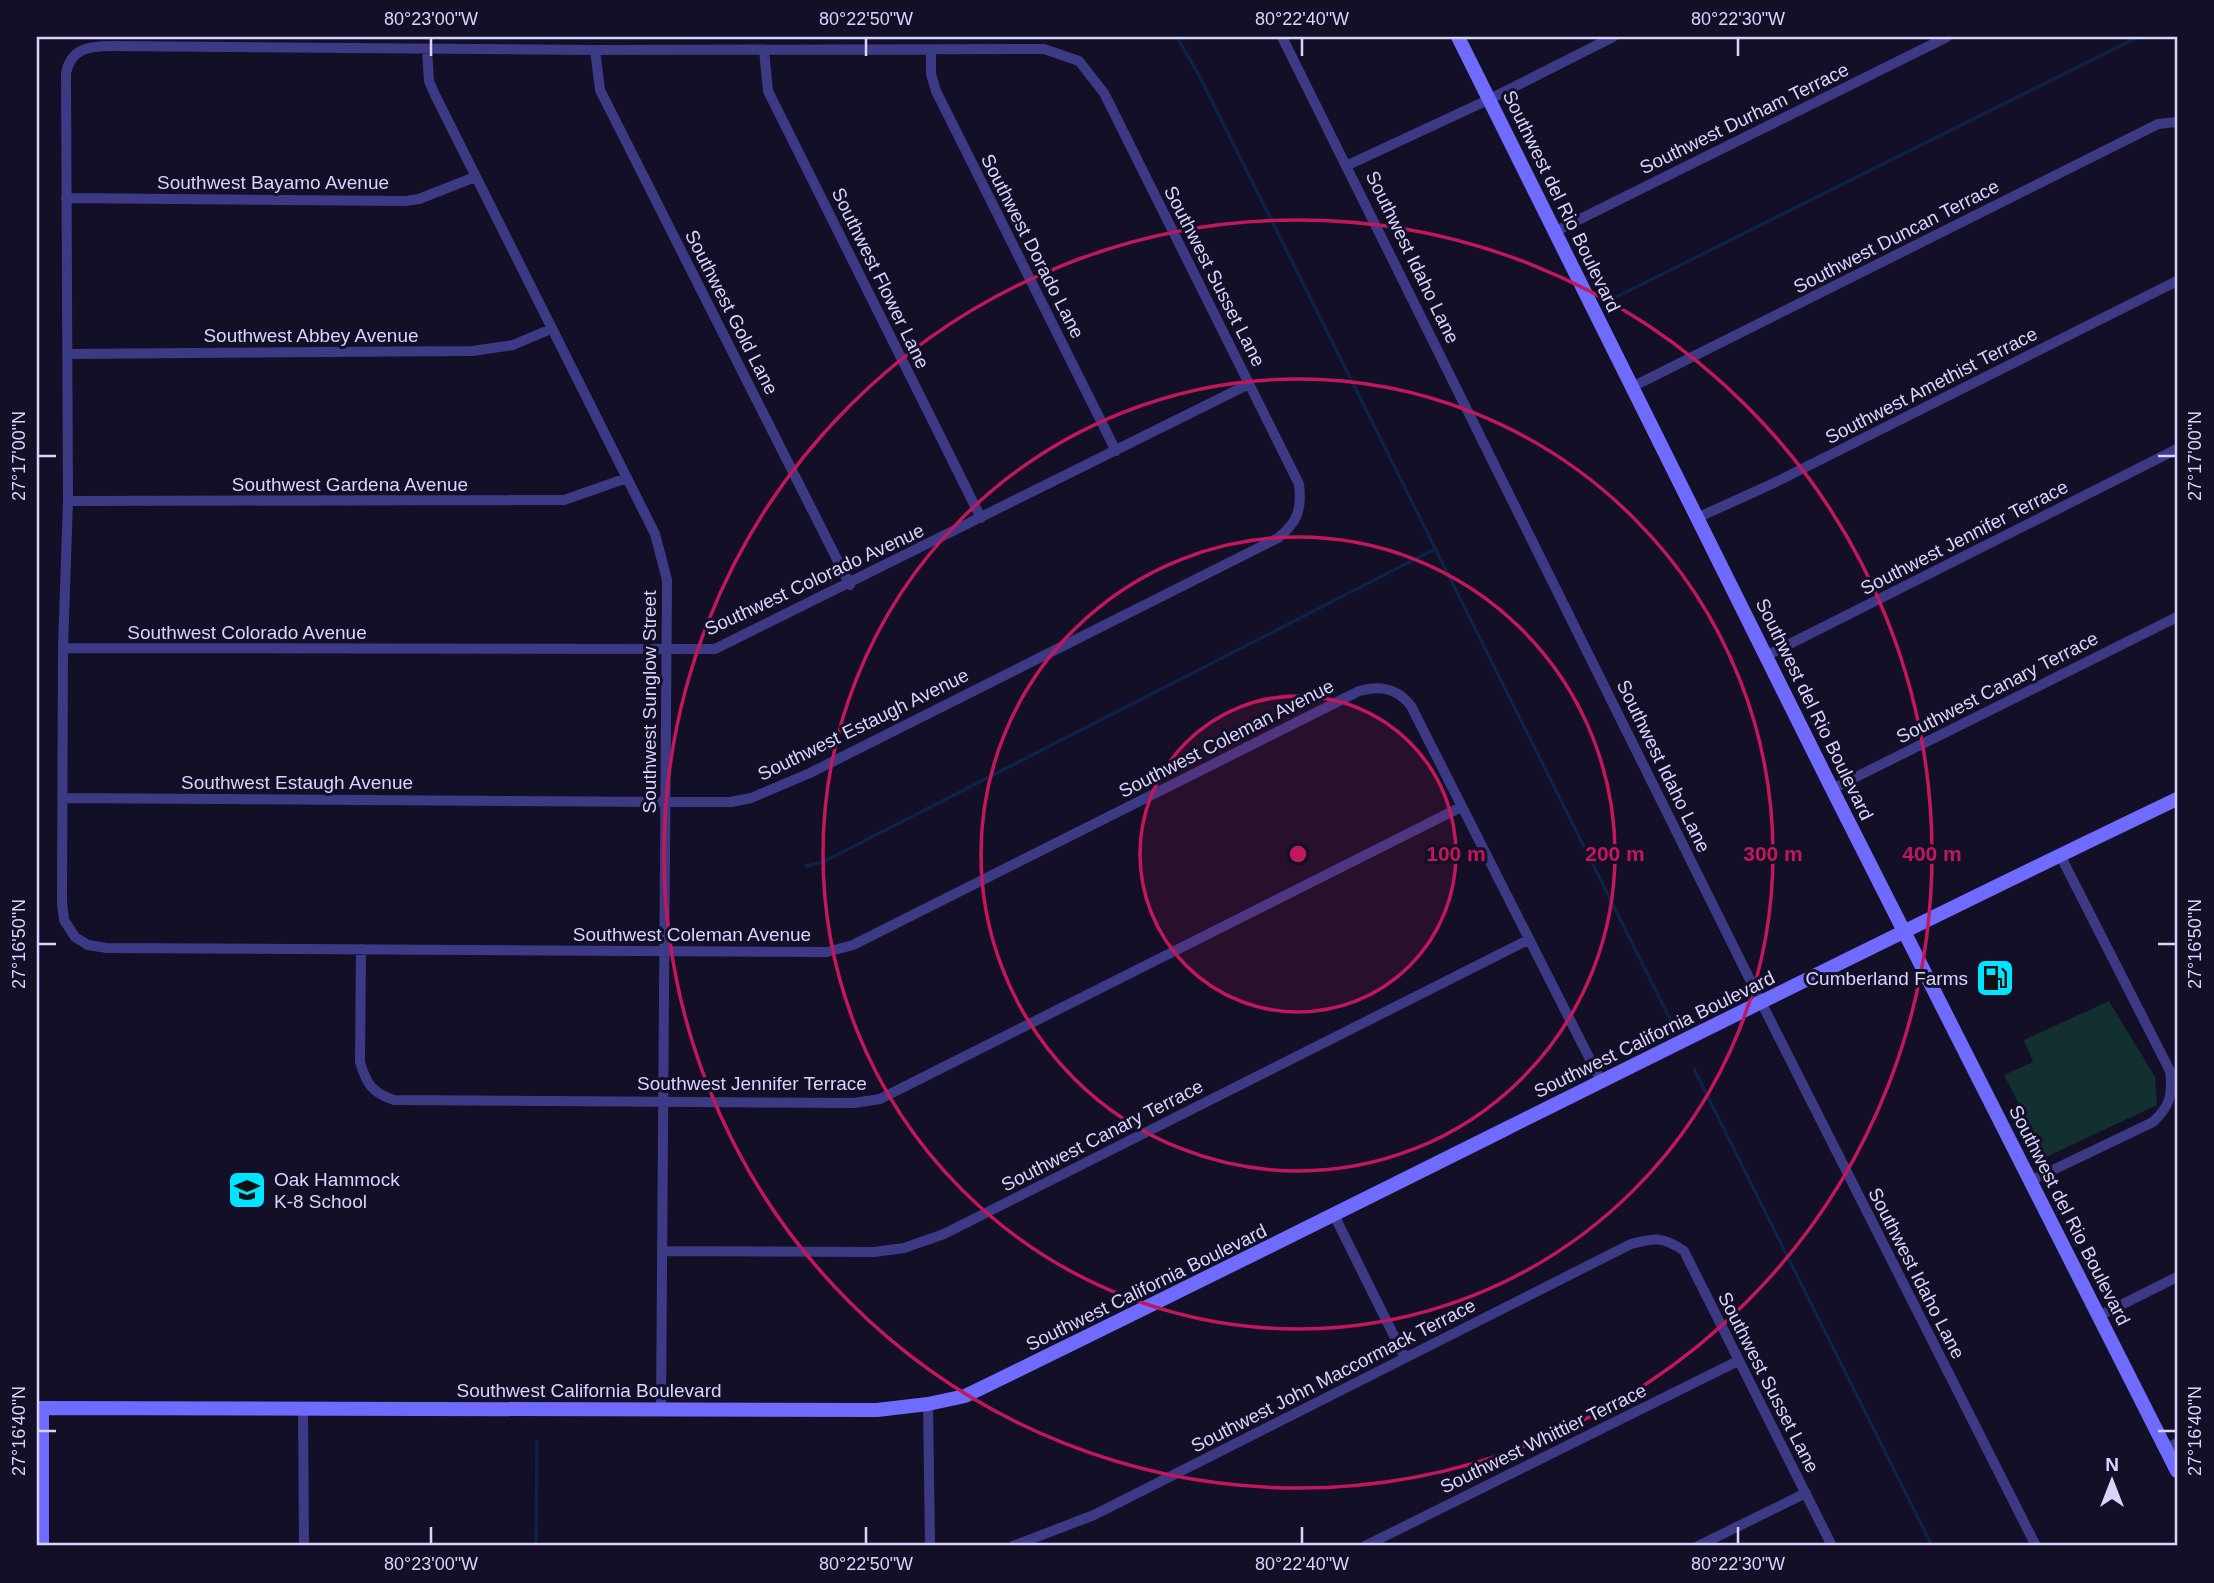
<svg xmlns="http://www.w3.org/2000/svg" width="2214" height="1583" font-family="Helvetica,sans-serif">
	<rect width="100%" height="100%" fill="#130f26"/>
	<path fill="#12302f" d="M2109,1001L2155,1077L2157,1105L2046,1157L2004,1075L2033,1062L2024,1040Z"/>
	<g fill="none" stroke-linecap="round" stroke-linejoin="round">
		<path stroke="#0c2248" stroke-width="3.5" d="M1177,37L1200,77L1670,1019
			M1604,303L2138,37
			M806,866L823,862L1435,549
			M1694,1069L1932,1546
			M536,1546L537,1442"/>
		<path stroke="#3d3a85" stroke-width="10" d="M1282,37L1761,1002L2036,1546
			M427,49L429,81L435,95L655,534L667,580L661,1410
			M595,50L600,90L850,585
			M764,50L768,91L981,518
			M931,52V74L936,91L1116,451
			M1348,165L1490,99L1613,37
			M66,198L406,201L419,199L475,177
			M1556,231L1947,37
			M68,354L472,351L513,345L551,329
			M1632,387L2158,124L2177,122
			M68,501L564,500L627,478
			M1699,517L1774,483L2177,281
			M63,648L715,649L1249,384
			M1766,656L2177,449
			M1832,789L2177,617
			M63,798L668,802H731L751,798L810,773L1278,538C1298,522 1302,509 1299,484L1104,93L1079,61L1044,49L595,50L112,46C90,46 71,48 66,73L68,501L63,648L62,902L64,920L75,937L88,945L107,948L827,952L853,945L1359,691C1380,685 1397,688 1411,706L1601,1081
			M361,949L360,1062C366,1083 372,1093 394,1100L854,1103L880,1099L1461,807
			M2032,1180L2153,1122C2170,1106 2173,1095 2170,1071L2060,855
			M1335,1217L1405,1358
			M663,1251L874,1252L904,1248L944,1234L1528,940
			M2099,1316L2177,1277
			M928,1404L930,1546
			M303,1407L304,1546
			M2166,1449L2177,1443
			M1013,1546L1094,1515L1631,1244C1655,1238 1663,1236 1684,1251L1832,1546
			M1365,1546L1738,1361
			M1698,1546L1806,1493"/>
		<path stroke="#6f6bff" stroke-width="14" d="M1458,37L1832,789L2177,1471
			M37,1408L877,1410L928,1404L965,1396C1371,1199 1771,993 2177,799
			M42,1546V1408"/>
	</g>
	<path fill="none" stroke="#d9d4ff" stroke-width="2.5" d="M431,38V56M866,38V56M1302,38V56M1738,38V56M38,456H56M2158,456H2176M38,944H56M2158,944H2176M38,1431H56M2158,1431H2176M431,1527V1544M866,1527V1544M1302,1527V1544M1738,1527V1544"/>
	<circle cx="1298" cy="854" r="158" fill="#c2185b" fill-opacity=".12"/>
	<g fill="none" stroke="#c2185b" stroke-width="3.5">
		<circle cx="1298" cy="854" r="158"/>
		<circle cx="1298" cy="854" r="317"/>
		<circle cx="1298" cy="854" r="475"/>
		<circle cx="1298" cy="854" r="634"/>
	</g>
	<defs>
		<symbol id="fuel-square" viewBox="-11 -11 22 22"><rect x="-9" y="-9" width="18" height="18" rx="4" fill="#00e5ff" stroke="#130f26"/><path d="M-5.5-6h7V0h2V4h1.3V-2.5L3-4.5l.8-.8L6-3V5H2.5V1h-1V6h-7ZM-4.2-4.7v3.2H.2V-4.7Z" fill="#111"/></symbol>
		<symbol id="school-square" viewBox="-11 -11 22 22"><rect x="-9" y="-9" width="18" height="18" rx="4" fill="#00e5ff" stroke="#130f26"/><path d="M0-5L7-2L0 1L-7-2ZM-4 1L0 2.5L4 1V4Q0 6-4 4Z" fill="#111"/></symbol>
	</defs>
	<g fill-rule="evenodd">
		<use href="#fuel-square" x="1973" y="956" width="44" height="44"/>
		<use href="#school-square" x="225" y="1168" width="44" height="44"/>
	</g>
	<g text-anchor="middle" stroke-width="6" stroke-linejoin="round" paint-order="stroke">
		<g font-size="19" fill="#d9d4ff" stroke="#130f26">
			<text transform="translate(1744 118) rotate(-26)" y="7">Southwest Durham Terrace</text>
			<text x="273" y="189">Southwest Bayamo Avenue</text>
			<text transform="translate(1562 201) rotate(64)" y="7">Southwest del Rio Boulevard</text>
			<text transform="translate(1896 236) rotate(-27)" y="7">Southwest Duncan Terrace</text>
			<text transform="translate(1033 246) rotate(63)" y="7">Southwest Dorado Lane</text>
			<text transform="translate(1413 257) rotate(64)" y="7">Southwest Idaho Lane</text>
			<text transform="translate(1215 276) rotate(63)" y="7">Southwest Susset Lane</text>
			<text transform="translate(881 278) rotate(64)" y="7">Southwest Flower Lane</text>
			<text transform="translate(732 312) rotate(63)" y="7">Southwest Gold Lane</text>
			<text x="311" y="342">Southwest Abbey Avenue</text>
			<text transform="translate(1931 385) rotate(-27)" y="7">Southwest Amethist Terrace</text>
			<text x="350" y="491">Southwest Gardena Avenue</text>
			<text transform="translate(1964 537) rotate(-27)" y="7">Southwest Jennifer Terrace</text>
			<text transform="translate(814 579) rotate(-25)" y="7">Southwest Colorado Avenue</text>
			<text x="247" y="639">Southwest Colorado Avenue</text>
			<text transform="translate(1997 687) rotate(-27)" y="7">Southwest Canary Terrace</text>
			<text transform="translate(649 702) rotate(-90)" y="7">Southwest Sunglow Street</text>
			<text transform="translate(1815 709) rotate(64)" y="7">Southwest del Rio Boulevard</text>
			<text transform="translate(863 724) rotate(-26)" y="7">Southwest Estaugh Avenue</text>
			<text transform="translate(1226 738) rotate(-27)" y="7">Southwest Coleman Avenue</text>
			<text transform="translate(1664 766) rotate(64)" y="7">Southwest Idaho Lane</text>
			<text x="297" y="789">Southwest Estaugh Avenue</text>
			<text x="692" y="941">Southwest Coleman Avenue</text>
			<text transform="translate(1654 1034) rotate(-26)" y="7">Southwest California Boulevard</text>
			<text x="752" y="1090">Southwest Jennifer Terrace</text>
			<text transform="translate(1102 1135) rotate(-27)" y="7">Southwest Canary Terrace</text>
			<text transform="translate(2070 1215) rotate(63)" y="7">Southwest del Rio Boulevard</text>
			<text transform="translate(1917 1273) rotate(63)" y="7">Southwest Idaho Lane</text>
			<text transform="translate(1146 1287) rotate(-26)" y="7">Southwest California Boulevard</text>
			<text transform="translate(1333 1375) rotate(-27)" y="7">Southwest John Maccormack Terrace</text>
			<text transform="translate(1769 1382) rotate(63)" y="7">Southwest Susset Lane</text>
			<text x="589" y="1397">Southwest California Boulevard</text>
			<text transform="translate(1543 1438) rotate(-26)" y="7">Southwest Whittier Terrace</text>
		</g>
		<g font-size="19" fill="#d9d4ff" stroke="#130f26" text-anchor="end">
			<text x="1968" y="985">Cumberland Farms</text>
			<text x="274" y="1186" text-anchor="start">Oak Hammock<tspan x="274" dy="22">K-8 School</tspan></text>
		</g>
	</g>
	<circle cx="1298" cy="854" r="10" fill="#c2185b" stroke="#130f26" stroke-width="3.5"/>
	<g font-size="21" text-anchor="middle" font-weight="bold" fill="#c2185b" stroke="#130f26" stroke-width="6" stroke-linejoin="round" paint-order="stroke">
		<text x="1456" y="861">100 m</text>
		<text x="1615" y="861">200 m</text>
		<text x="1773" y="861">300 m</text>
		<text x="1932" y="861">400 m</text>
	</g>
	<rect width="2214" height="1583" fill="none" stroke="#130f26" stroke-width="77"/>
	<g transform="translate(2112 1481)" stroke="#130f26" stroke-width="5" paint-order="stroke">
	<path d="M0-5L12 26L0 18L-12 26Z" fill="#d9d4ff"/>
	<text y="-10" font-size="19" font-weight="bold" text-anchor="middle" fill="#d9d4ff">N</text>
	</g>
	<rect x="38" y="38" width="2138" height="1506" fill="none" stroke="#d9d4ff" stroke-width="2.5"/>
	<g font-size="18" text-anchor="middle" fill="#d9d4ff">
		<text x="431" y="25">80°23'00"W</text>
		<text x="866" y="25">80°22'50"W</text>
		<text x="1302" y="25">80°22'40"W</text>
		<text x="1738" y="25">80°22'30"W</text>
		<text transform="translate(19 456) rotate(-90)" y="6">27°17'00"N</text>
		<text transform="translate(2195 456) rotate(-90)" y="6">27°17'00"N</text>
		<text transform="translate(19 944) rotate(-90)" y="6">27°16'50"N</text>
		<text transform="translate(2195 944) rotate(-90)" y="6">27°16'50"N</text>
		<text transform="translate(19 1431) rotate(-90)" y="6">27°16'40"N</text>
		<text transform="translate(2195 1431) rotate(-90)" y="6">27°16'40"N</text>
		<text x="431" y="1570">80°23'00"W</text>
		<text x="866" y="1570">80°22'50"W</text>
		<text x="1302" y="1570">80°22'40"W</text>
		<text x="1738" y="1570">80°22'30"W</text>
	</g>
</svg>
